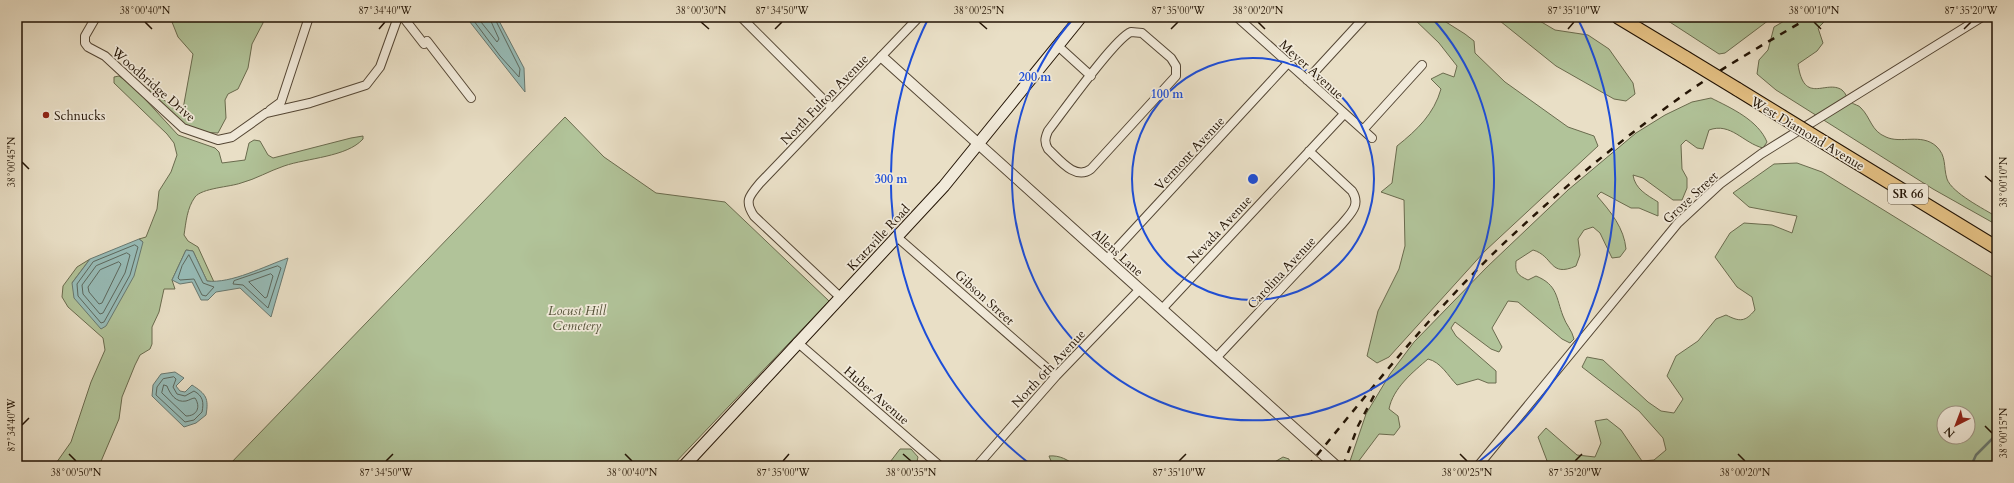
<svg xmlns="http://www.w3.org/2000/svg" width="2014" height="483" font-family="Cardo,serif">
	<rect width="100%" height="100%" fill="#e9dfc6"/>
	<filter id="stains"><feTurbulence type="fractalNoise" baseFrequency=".005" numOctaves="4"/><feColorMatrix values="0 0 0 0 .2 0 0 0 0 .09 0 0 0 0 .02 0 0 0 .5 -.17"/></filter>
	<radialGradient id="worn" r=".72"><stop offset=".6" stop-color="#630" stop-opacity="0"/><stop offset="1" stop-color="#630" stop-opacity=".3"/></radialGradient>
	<path fill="#b1c399" stroke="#6a6b4e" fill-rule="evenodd" d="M166,17H264L263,23L252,44L248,68L238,89L228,94L225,100L226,118L218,133L195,132L164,110L149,94L150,88L177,111L183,109L193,54L178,37L172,22Z
		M1412,17H1438L1465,34L1474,41L1475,53L1505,82L1568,127L1594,136L1598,146L1485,251L1389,357L1377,363L1367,356L1378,311L1399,269L1405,246L1404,200L1381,192L1392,183L1397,146C1417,130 1434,114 1441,89L1431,79L1443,73L1454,77L1457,66L1439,43Z
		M1495,17H1533L1555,30L1588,35L1609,49L1633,83L1635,94L1626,101L1614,99L1556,66Z
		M1662,17H1773L1725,53L1719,54Z
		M1791,17H1849L1845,19H1827L1818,28L1823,43L1817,51L1798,64C1804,106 1826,79 1842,90C1846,93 1847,99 1851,102C1854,105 1859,105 1861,108C1871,118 1871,131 1886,137C1901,144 1921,133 1936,146C1947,156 1943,166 1947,179C1952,193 1984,209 1997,217V225L1933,189L1776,90L1757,74L1759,60L1768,50L1774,27Z
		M119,76L133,86L178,135L215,148L219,152L222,163L245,160L249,143L254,140L260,141L268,155L273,158L351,138L363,136V139C347,157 307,158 284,166C269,171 256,179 241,183C230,187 202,188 195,197C187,208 186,222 184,235L188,241L198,247L214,282L207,281L193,251L186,250L172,280L175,289H164L159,312L152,327V344L150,349L140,355L135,365L122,397L119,419L99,466H54L71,442L91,382L105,350L103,338L68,307L62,297L63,286L77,267L90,259L72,283L143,242L139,239L146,237L157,209L159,191L171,172L177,155L174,143L167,134L114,83V77Z
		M1711,98C1731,108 1758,120 1767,142L1763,148C1743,143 1731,122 1709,130L1703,149L1697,148L1686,140L1681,145L1682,169L1687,178V188L1682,200H1673L1643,178L1633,175C1635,189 1647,195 1658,202V216L1639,208H1631L1601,192L1597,196C1611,212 1624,228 1626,249L1620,257L1612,258L1600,233L1593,227L1584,230L1578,239L1580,255L1576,266C1549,278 1554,256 1533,250L1516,261C1515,272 1517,275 1528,280L1536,276C1558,285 1556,298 1563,316C1566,325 1572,330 1574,339L1570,343L1562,339L1518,302L1508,301L1492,328L1502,347L1499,352L1491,349L1455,322L1451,328L1456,336L1496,371V383H1488L1478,379L1457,385C1448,376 1441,362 1428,359C1413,372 1393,388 1389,409L1398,416L1400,427L1394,435L1379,434L1358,462L1349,464L1366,414L1390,374L1414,342L1487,267L1568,190L1636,133L1665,115L1692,102Z
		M565,117L604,157L656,193L725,202L829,301L672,466H228Z
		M1797,163L1822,172L1997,280V466H1549L1538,437L1546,428L1577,455L1595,457L1601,443L1595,421L1607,419L1621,430L1642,461L1654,460L1666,450L1663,438L1639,411L1582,367L1587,357L1603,360L1648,402L1661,411L1674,413L1683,399L1667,376L1676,356L1698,341L1716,319L1726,315C1740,322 1745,322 1755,310L1752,297L1737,287L1715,257L1730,233L1744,223L1772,225L1792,233L1797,216L1749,207L1733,193L1774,164ZM1944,413H1968V437H1944Z
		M900,449H911L918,457L916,466H887Z
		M1049,456C1060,455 1068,460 1076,466H1057L1051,461Z
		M1283,457L1289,459L1290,466H1268Z"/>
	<path fill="#97bcb8" stroke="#687870" d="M466,17H497L524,68L525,92Z
		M139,239L143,242L134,276L106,326L101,329L74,298L72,283L90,259Z
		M186,250L193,251L207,281C231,284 265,266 288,258L271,317L240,288L216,292L208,300H201L192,282L180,284L172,280Z
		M175,372L184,378L176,386L180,391L185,392L192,385C206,394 209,398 206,415L196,423L184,427L152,396L153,385L161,374Z"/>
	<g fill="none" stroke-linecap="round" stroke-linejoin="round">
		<path stroke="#5c685e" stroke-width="1" d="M471,17L500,56L519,77L520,69L494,17
			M477,17L497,42L499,39L489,17
			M135,245L138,247L130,275L104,322L101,323L78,296L77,284L93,262Z
			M127,253L130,255L125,273L103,313L100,314L83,294L82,285L96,266Z
			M189,255L203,283L214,287L206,296L202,295L194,279L180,280L178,278L182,266Z
			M119,262L121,264L102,303L99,304L89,292L88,287L100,270Z
			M278,266L281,268L268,308L243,285L233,284L234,281Z
			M271,274L273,276L267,297L265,298L249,282Z
			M174,377L176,379L173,387L177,394L185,396L194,391C203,396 204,402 202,412L194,420L185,422L156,395L157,387L163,379Z
			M164,385L167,386C170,394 176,403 186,401C190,400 192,398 195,398C201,407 197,416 186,416L162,393Z"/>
		<path stroke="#687870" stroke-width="2.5" d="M1971,466L1976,455L1997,434"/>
		<defs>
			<path id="minor" d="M96,17L85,36V43L88,47L105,56L183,128L218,140L232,137L266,113L310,103L366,85L380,67L398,17
				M403,17L424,44L427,41L471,98
				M741,17L831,107
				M1237,17L1372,138
				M1131,32L1142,33L1171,58L1176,66V76L1091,169C1075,181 1059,159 1048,149C1044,142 1045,138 1048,131C1062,113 1115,38 1131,32Z
				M1058,46L1091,76
				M1307,80L1365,17
				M270,110L281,102L309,17
				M1363,130L1422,65
				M897,237L1056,376
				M1107,259L1288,63
				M840,297L754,216C744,201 749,196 760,183L919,17
				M1162,309L1344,114
				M797,342L940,466
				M1216,358L1342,224C1351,213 1361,205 1352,191L1309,151
				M977,466L1056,376L1140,289
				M1478,466L1678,223L1720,184L1761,154L1982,17"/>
			<path id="tertiary" d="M882,57L1336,466"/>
			<path id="secondary" d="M684,466L944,186L1081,17"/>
			<path id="primary" d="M1618,17L1686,58
				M1737,89L1781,116
				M1820,140L1997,248"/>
		</defs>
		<use href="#minor" stroke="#544634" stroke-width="10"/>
		<use href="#tertiary" stroke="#544634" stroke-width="12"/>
		<use href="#secondary" stroke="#221304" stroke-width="13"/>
		<use href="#primary" stroke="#221304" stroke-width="15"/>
		<use href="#minor" stroke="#f1eada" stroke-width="8"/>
		<use href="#tertiary" stroke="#f1eada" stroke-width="10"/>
		<use href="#secondary" stroke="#f1eada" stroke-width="11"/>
		<use href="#primary" stroke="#e4c083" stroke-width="13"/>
		<path stroke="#221304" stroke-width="2.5" stroke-dasharray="7 7" stroke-linecap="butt" d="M1308,466C1370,391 1431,313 1501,246C1559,191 1620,140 1685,94C1725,66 1768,42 1810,17
			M1343,466L1358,426L1377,390"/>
		<defs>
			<path id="primary-bridge" d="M1686,58L1737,89
				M1781,116L1820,140"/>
		</defs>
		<use href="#primary-bridge" stroke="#221304" stroke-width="15" stroke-linecap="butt"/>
		<use href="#primary-bridge" stroke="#e4c083" stroke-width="13"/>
	</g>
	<path fill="none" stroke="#221304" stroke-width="1.5" d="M145,22L152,29M701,22L709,29M979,22L987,29M1258,22L1265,29M1814,22L1821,29M379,29L385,22M775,29L782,22M1171,29L1178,22M1568,29L1574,22M1964,29L1971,22M22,162L29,169M1985,176L1992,182M22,425L29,418M1985,426L1992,433M69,454L76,461M625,454L632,461M903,454L911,461M1460,454L1467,461M1738,454L1745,461M386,461L393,454M783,461L789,454M1179,461L1186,454M1575,461L1582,454"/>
	<g fill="none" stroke="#1d4ed8" stroke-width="2">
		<circle cx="1253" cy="179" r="121"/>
		<path d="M1432 18A241 241 0 1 1 1074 18"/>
		<path d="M1030 464A362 362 0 0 1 929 17M1577 17A362 362 0 0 1 1476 464"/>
	</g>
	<circle fill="#8f2418" stroke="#f1eada" stroke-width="1.5" cx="46" cy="115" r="4"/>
	<g text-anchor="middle" stroke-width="3.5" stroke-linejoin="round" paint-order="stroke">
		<rect fill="#f1eada" stroke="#605444" stroke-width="1" x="1888" y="184" width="40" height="20" rx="3"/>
		<g font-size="12" font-weight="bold" fill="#221304">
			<text x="1908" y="198">SR 66</text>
		</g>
		<g font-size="13" fill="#221304" stroke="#f1eada">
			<text transform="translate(1312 69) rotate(42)" y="5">Meyer Avenue</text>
			<text transform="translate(154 84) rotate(41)" y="5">Woodbridge Drive</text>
			<text transform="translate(824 99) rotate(-46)" y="5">North Fulton Avenue</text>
			<text transform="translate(1808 133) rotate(31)" y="5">West Diamond Avenue</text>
			<text transform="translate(1189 153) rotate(-47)" y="5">Vermont Avenue</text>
			<text transform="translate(1690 197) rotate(-43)" y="5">Grove Street</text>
			<text transform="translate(1219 229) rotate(-47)" y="5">Nevada Avenue</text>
			<text transform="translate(878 237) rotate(-47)" y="5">Kratzville Road</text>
			<text transform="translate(1118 252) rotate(42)" y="5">Allens Lane</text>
			<text transform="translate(1281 272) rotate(-47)" y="5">Carolina Avenue</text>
			<text transform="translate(985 297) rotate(42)" y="5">Gibson Street</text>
			<text transform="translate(1048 368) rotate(-47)" y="5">North 6th Avenue</text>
			<text transform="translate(877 395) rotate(41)" y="5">Huber Avenue</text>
		</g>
		<g font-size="13" fill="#221304" stroke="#f1eada" text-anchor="start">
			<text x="54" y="120">Schnucks</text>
		</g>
		<g font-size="13" font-style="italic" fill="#545138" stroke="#f1eada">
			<text x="577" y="315">Locust Hill<tspan x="577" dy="15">Cemetery</tspan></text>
		</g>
	</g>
	<circle cx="1253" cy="179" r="6" fill="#1d4ed8" stroke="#f1eada" stroke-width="2"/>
	<g font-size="12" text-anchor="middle" font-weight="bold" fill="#1d4ed8" stroke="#f1eada" stroke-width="3.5" stroke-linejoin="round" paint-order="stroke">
		<text x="1035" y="81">200 m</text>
		<text x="1167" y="98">100 m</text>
		<text x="891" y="183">300 m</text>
	</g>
	<rect width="2014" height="483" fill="none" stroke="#e9dfc6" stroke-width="44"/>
	<g transform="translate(1956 425) rotate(222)"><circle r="19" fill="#f1eada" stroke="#9e9484"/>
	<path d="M0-3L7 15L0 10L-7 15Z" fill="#8f2418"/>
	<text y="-6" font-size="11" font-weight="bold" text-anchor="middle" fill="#221304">N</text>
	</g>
	<rect x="22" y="22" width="1970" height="439" fill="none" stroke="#221304" stroke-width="1.5"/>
	<g font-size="10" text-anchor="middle" fill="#221304">
		<text x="145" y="14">38°00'40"N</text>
		<text x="385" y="14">87°34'40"W</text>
		<text x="701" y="14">38°00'30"N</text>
		<text x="782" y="14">87°34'50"W</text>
		<text x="979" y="14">38°00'25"N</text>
		<text x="1178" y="14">87°35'00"W</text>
		<text x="1258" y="14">38°00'20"N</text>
		<text x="1574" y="14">87°35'10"W</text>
		<text x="1814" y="14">38°00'10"N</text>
		<text x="1971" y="14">87°35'20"W</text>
		<text transform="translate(11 162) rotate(-90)" y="4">38°00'45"N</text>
		<text transform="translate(2003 182) rotate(-90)" y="4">38°00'10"N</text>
		<text transform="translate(11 425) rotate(-90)" y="4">87°34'40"W</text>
		<text transform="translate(2003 433) rotate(-90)" y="4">38°00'15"N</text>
		<text x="76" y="476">38°00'50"N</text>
		<text x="386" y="476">87°34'50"W</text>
		<text x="632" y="476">38°00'40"N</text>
		<text x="783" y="476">87°35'00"W</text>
		<text x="911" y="476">38°00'35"N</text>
		<text x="1179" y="476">87°35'10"W</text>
		<text x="1467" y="476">38°00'25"N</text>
		<text x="1575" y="476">87°35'20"W</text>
		<text x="1745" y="476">38°00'20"N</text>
	</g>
	<rect width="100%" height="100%" filter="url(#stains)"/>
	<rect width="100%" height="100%" fill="url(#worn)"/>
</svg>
